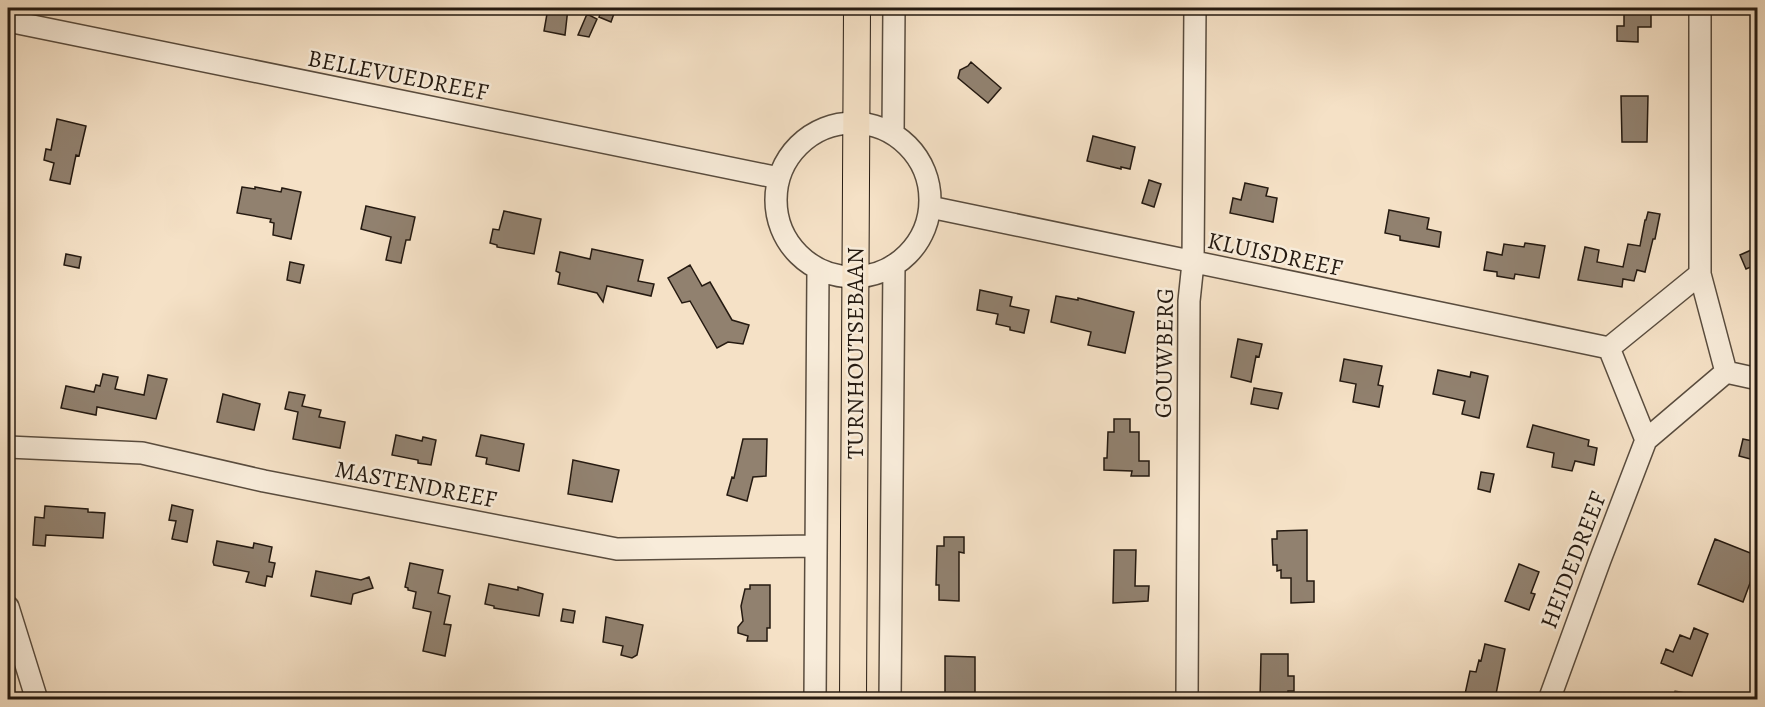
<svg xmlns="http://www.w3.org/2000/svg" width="1765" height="707" font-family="Alegreya,serif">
	<rect width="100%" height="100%" fill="#f5e1c6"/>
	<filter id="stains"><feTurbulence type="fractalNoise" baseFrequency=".00333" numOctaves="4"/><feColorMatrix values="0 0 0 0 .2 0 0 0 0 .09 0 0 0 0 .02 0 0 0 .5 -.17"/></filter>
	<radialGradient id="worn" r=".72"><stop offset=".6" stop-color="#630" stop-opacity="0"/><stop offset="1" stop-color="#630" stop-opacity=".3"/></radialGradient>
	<path fill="#d2bfa7" stroke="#7c6c5c" stroke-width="1.5" d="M1675,691L1714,699H1672Z"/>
	<path fill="#91816f" stroke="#251a11" stroke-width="1.5" d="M548,8H568L565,35L544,31Z
		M603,8H616L611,22L599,17Z
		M1624,8H1651V27H1638V42L1617,41V26H1624Z
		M587,14L597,19L589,37L578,35Z
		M971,62L1001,88L988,103L958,78L960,70L968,66Z
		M1621,96H1648L1647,142H1622Z
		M57,119L86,126L79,156L76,155L70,184L50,180L54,163L44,160L46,149L51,150Z
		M1093,136L1135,147L1130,169L1121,167V169L1087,161Z
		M1149,180L1161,184L1154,207L1142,203Z
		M1245,183L1268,188L1266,196L1277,198L1273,222L1230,213L1233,198L1241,200Z
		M242,187L255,189V187L281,192L282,188L301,192L291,239L273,235L274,223L270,222L271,219L237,213Z
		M366,206L415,217L410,240H406L401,263L386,260L391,237L361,229Z
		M1389,210L1429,218L1427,229L1441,232L1439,247L1400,240V236L1385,233Z
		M504,211L541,219L534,254L497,247V245L490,243L493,229L499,230Z
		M1648,212L1660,214L1655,239H1653L1645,272L1637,270L1634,281L1623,279L1622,287L1578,280L1585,247L1599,250L1597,262L1623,267L1628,244L1640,246L1645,220H1646Z
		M1525,243L1545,246L1539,278L1515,274L1514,279L1497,276V272L1484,270L1487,252L1502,255L1504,244L1524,247Z
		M1758,247V264L1746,269L1740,255Z
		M592,249L643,260L638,281L654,284L651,296L607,286L603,302L597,293L558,284L560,273L556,271L560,252L590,259Z
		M66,254L81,257L79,268L64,265Z
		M290,262L304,265L300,283L287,280Z
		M690,265L702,286L710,282L732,320L749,325L743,344L728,342L717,348L690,301L682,303L668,278Z
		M980,290L1012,297L1010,306L1029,310L1024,333L1010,330V327L996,324L998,314L977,310Z
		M1056,296L1078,300V298L1134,312L1125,353L1088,345L1091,332L1051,322Z
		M1238,339L1262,344L1259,357L1256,356L1251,382L1231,377Z
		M1344,359L1382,366L1378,385L1383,386L1379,407L1353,402L1356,384L1340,381Z
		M1438,370L1470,377L1471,372L1488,376L1479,418L1462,414L1465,401L1433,394Z
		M103,374L118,377L115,389L144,395L148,375L167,379L156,419L97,407L96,415L61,408L66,386L94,392L96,385L100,386Z
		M1254,388L1282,393L1278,409L1251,404Z
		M289,392L305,395L302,406L321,410L319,417L345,422L340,448L293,439L298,412L285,409Z
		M223,394L260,404L254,430L217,422Z
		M1114,419H1130V432H1139V461H1149V476H1131L1132,471L1104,470V458H1107L1108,432H1114Z
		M1533,425L1589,440L1588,446L1597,448L1594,465L1575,461L1572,471L1552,467L1554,453L1527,447Z
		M396,435L422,441L423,437L436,440L431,465L418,463V460L392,455Z
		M481,435L524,444L519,471L486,464L487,458L476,456Z
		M743,439H767L766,476L753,477L747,501L727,495L732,477L734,478Z
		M1743,439L1758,442V461L1739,456Z
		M573,460L619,470L612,502L568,494Z
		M1481,472L1494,474L1490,492L1478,489Z
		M172,505L193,510L187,542L172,539L176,521L169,520Z
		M45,506L88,509V512L105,513L103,538L46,535L45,546L33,545L35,517L44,518Z
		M1307,530V581H1314V602L1291,603V578H1281V570L1277,571V565H1273L1272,539H1277V531Z
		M944,537H964V553L959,552V601L939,600V585H936L937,546H944Z
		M1715,539L1758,556V577L1753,575L1743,602L1698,584Z
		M217,541L253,548L254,543L272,547L269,562L275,563L272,577L267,576L265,586L246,582L249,572L214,565L213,562Z
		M1114,550H1136L1135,586H1149L1148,601L1113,603Z
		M410,563L443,570L438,593L450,596L444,624L451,625L445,656L423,651L431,612L413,608L416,592L408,590V588L405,587Z
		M1519,564L1539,572L1531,593L1535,594L1529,610L1505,601Z
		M316,571L361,580L369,577L373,588L353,594L351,604L311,596Z
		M489,584L518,590V587L543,594L539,616L494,608V606L485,604Z
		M750,585H770V628H767V641H747L748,636L738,633V627L743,621L741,606L745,589H750Z
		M563,609L575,611L573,623L561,621Z
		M606,617L643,625L637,655L632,658L621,655L623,646L603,642Z
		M1694,628L1708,634L1692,676L1661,663L1666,649L1673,652L1680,635L1690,639Z
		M1485,644L1505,649L1495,699H1469L1470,696L1465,694L1470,671L1476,672L1479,660L1481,661Z
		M1261,654H1288V676H1294V691H1288V699H1260Z
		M945,656L975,657V698L945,699Z"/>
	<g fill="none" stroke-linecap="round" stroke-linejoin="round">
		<defs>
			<path id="minor" d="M1700,8V274L1726,372L1646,440L1609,348L1700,274
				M8,21L779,178
				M776 200a77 77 0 1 1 154 0a77 77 0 1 1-154 0Z
				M893,134L894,8
				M930,207L1609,348
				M1726,372L1758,379
				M8,447L142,453L264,481L617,549L816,546
				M8,607L37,700
				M815,700L818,270
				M890,700L894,265
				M1187,700L1189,301L1193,263L1195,8
				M1549,700L1600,560L1646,440"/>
			<path id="major" d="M853,700L857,8"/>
		</defs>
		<use href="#minor" stroke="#594c3e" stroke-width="24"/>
		<use href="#major" stroke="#251a11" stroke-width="28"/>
		<use href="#minor" stroke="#f8ecda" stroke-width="21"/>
		<use href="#major" stroke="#f5e1c6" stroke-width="26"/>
	</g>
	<g text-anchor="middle" stroke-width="5" stroke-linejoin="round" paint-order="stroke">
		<g font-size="24" fill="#251a11" stroke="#f8ecda">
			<text transform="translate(398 75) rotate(11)" y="8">BELLEVUEDREEF</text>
			<text transform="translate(1275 254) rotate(12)" y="8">KLUISDREEF</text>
			<text transform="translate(855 353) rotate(-90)" y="8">TURNHOUTSEBAAN</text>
			<text transform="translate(1164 353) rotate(-89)" y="8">GOUWBERG</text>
			<text transform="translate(416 484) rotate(11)" y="8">MASTENDREEF</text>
			<text transform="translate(1573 560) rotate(-69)" y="8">HEIDEDREEF</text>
		</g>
	</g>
	<rect width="1765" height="707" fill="none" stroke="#f5e1c6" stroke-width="30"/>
	<rect x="9" y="9" width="1747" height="689" fill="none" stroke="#251a11" stroke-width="3"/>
	<rect x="15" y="15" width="1735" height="677" fill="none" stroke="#251a11" stroke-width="1.5"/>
	<rect width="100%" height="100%" filter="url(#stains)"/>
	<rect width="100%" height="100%" fill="url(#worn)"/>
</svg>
